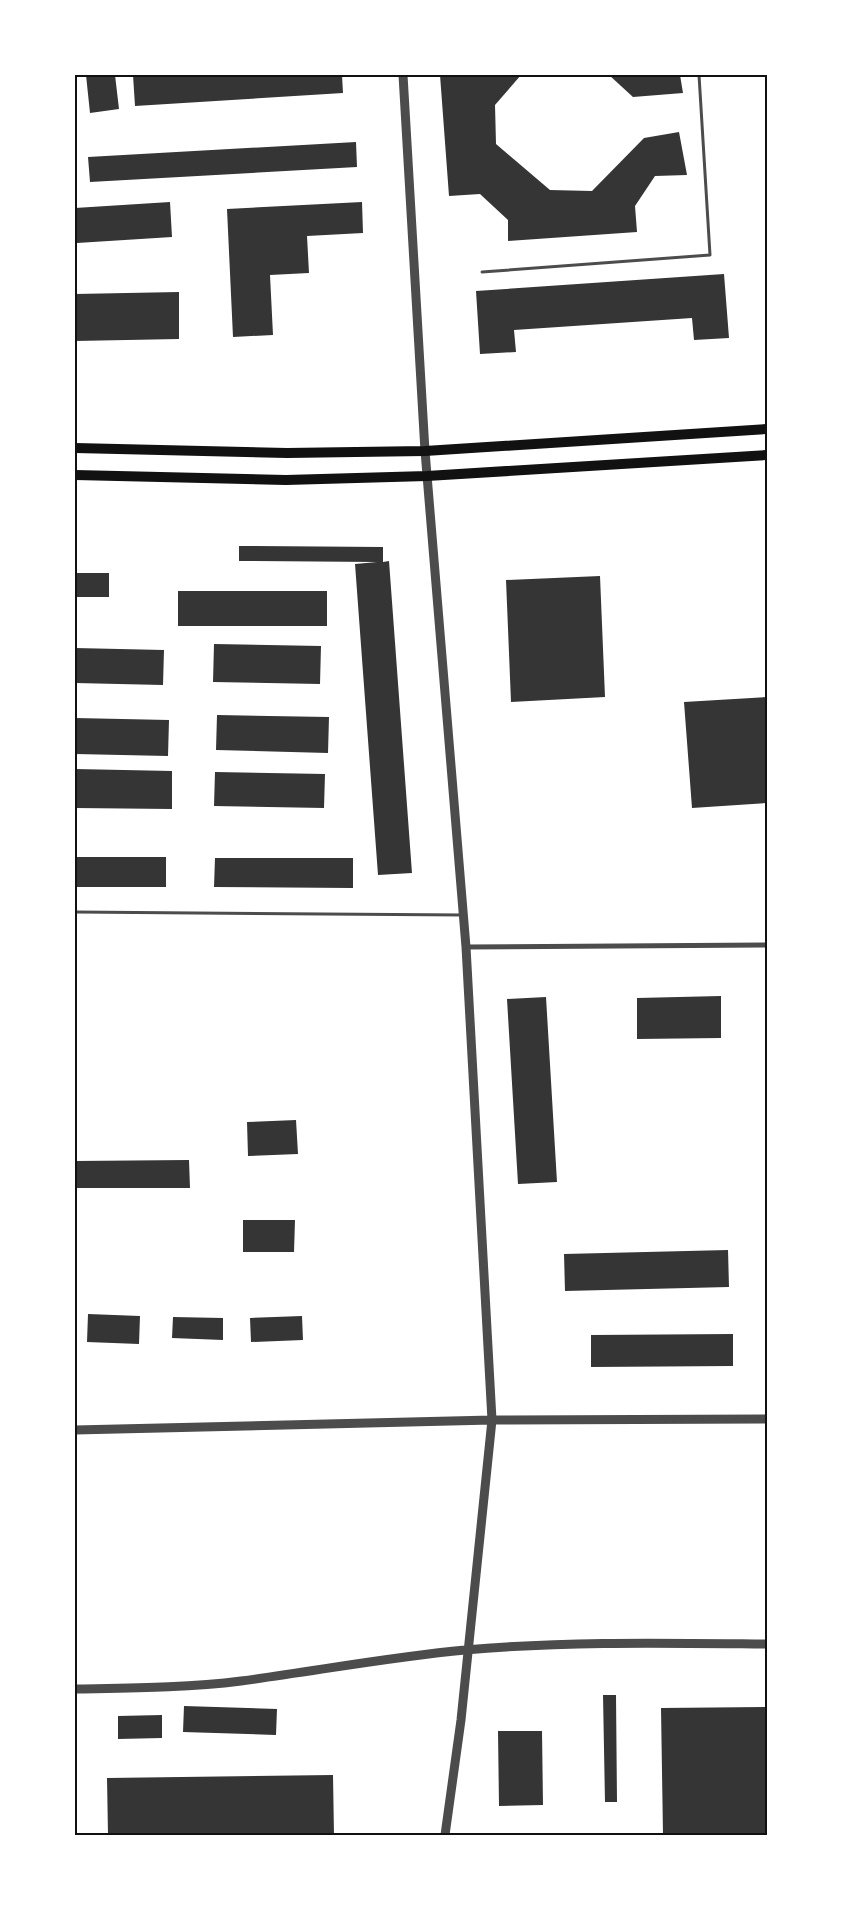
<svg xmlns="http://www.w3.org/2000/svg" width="842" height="1910" font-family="Raleway,sans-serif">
	<rect width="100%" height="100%" fill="#fff"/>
	<path fill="#353535" d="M86,75H115L119,109L90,113Z
		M133,75H342L343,93L135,106Z
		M440,75H521L495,105L496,144L550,190L592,191L644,138L679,132L687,175L655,176L635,206L637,232L508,241V220L480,194L449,196Z
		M609,75H680L683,93L633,97Z
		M356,142L357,167L90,182L88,157Z
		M170,202L172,237L77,243L75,208Z
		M362,202L363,233L307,236L309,273L270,275L273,335L233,337L227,209Z
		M724,274L729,338L694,340L692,318L514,330L516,352L480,354L476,291Z
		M179,292V339L75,341V294Z
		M239,546L383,547V562L389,561L412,873L378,875L355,564L377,562L239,561Z
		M75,573H109V597H75Z
		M600,576L605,697L511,702L506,580Z
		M178,591H327V626H178Z
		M214,644L321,646L320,684L213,682Z
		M75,648L164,650L163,685L75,683Z
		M767,697V803L692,808L684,702Z
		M217,715L329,717L328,753L216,750Z
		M75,718L169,720L168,756L75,754Z
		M75,769L172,771V809L75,808Z
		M215,772L325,774L324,808L214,806Z
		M75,857H166V887H75Z
		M215,858H353V888L214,887Z
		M721,996V1038L637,1039V998Z
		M546,997L557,1182L518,1184L507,999Z
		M296,1120L298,1154L248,1156L247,1122Z
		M189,1160L190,1188H75V1161Z
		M243,1220H295L294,1252H243Z
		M728,1250L729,1287L565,1291L564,1254Z
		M88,1314L140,1316L139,1344L87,1342Z
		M302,1316L303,1340L251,1342L250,1318Z
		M173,1317L223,1318V1340L172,1338Z
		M733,1334V1366L591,1367V1335Z
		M603,1695H616L617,1802H605Z
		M184,1706L277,1709L276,1735L183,1732Z
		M767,1707V1835H663L661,1708Z
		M162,1715V1738L118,1739V1716Z
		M498,1731H542L543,1805L499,1806Z
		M333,1775L334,1835H108L107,1778Z"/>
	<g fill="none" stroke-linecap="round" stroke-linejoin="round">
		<path stroke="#4c4c4c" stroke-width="3" d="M482,272L710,255L699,75
			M75,912L463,915"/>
		<path stroke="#4c4c4c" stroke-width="5" d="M466,947L767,945"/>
		<path stroke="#4c4c4c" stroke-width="9" d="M403,75L425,451L466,947L492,1420L461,1720L445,1835
			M75,1430L492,1420L767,1419
			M75,1689C130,1688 186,1688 241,1681C316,1671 390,1657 465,1650C565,1641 666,1643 767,1644"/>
		<path stroke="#111" stroke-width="10" d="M75,448L287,453L425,451L767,429
			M75,475L286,480L427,476L767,455"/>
	</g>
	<rect width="842" height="1910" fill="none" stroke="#ffffff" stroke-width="152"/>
	<rect x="76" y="76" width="690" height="1758" fill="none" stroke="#111" stroke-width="2"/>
</svg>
